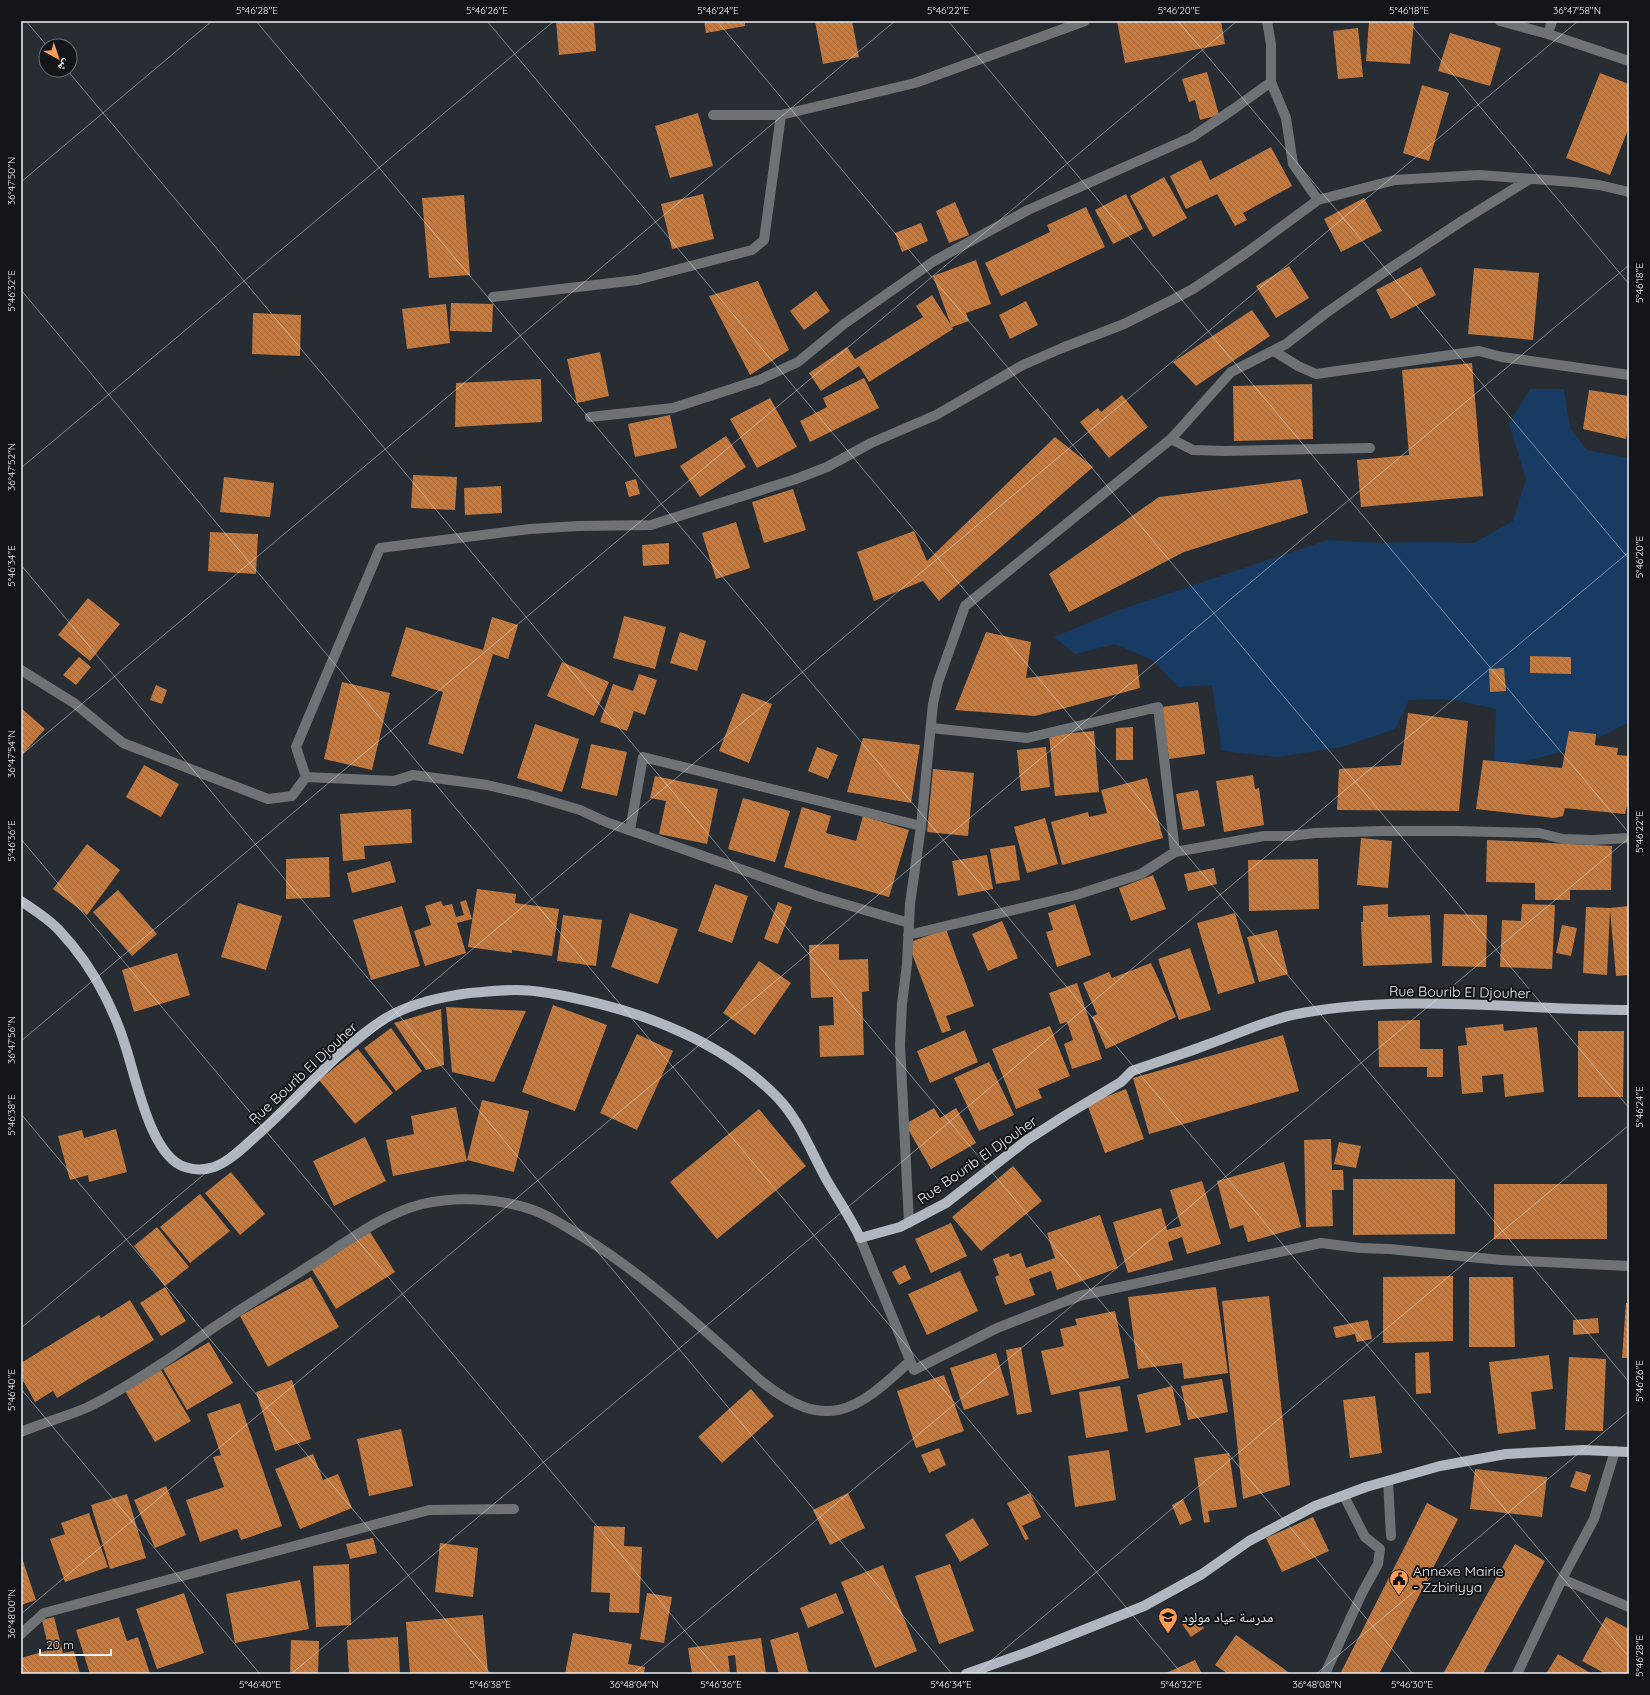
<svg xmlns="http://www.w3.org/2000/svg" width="1650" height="1695" font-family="Quicksand,'Noto Naskh Arabic',sans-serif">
	<defs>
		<pattern id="building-back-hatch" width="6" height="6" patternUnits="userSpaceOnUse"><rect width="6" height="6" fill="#c8793a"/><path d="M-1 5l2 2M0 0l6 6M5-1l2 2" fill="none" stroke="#9b6840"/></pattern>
	</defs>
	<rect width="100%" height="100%" fill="#282d34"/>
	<path fill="#183b63" d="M1530,389H1564L1570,428L1587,450L1627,458L1629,455V722L1600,737L1557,753L1517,764H1494L1496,709L1451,699L1409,700L1395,729L1342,747L1278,757L1222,751L1212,685L1178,687L1154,661L1115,644L1075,654L1054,637L1122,609L1328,540L1379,543L1424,542L1474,543L1513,521L1526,479L1509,424Z"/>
	<path fill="url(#building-back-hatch)" d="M556,21H594L596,51L559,55Z
		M704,21H745V26L706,33Z
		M815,21H852L859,57L823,64Z
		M1117,21H1221L1225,44L1125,63Z
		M1369,21L1414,22L1410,64L1366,61Z
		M1358,28L1363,77L1338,79L1333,31Z
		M1450,33L1501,48L1490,86L1438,71Z
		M1207,72L1219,115L1200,120L1195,100L1189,102L1182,79Z
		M1600,73L1629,84V127L1610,175L1566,158Z
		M1422,85L1449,93L1429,161L1403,153Z
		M698,113L713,166L670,178L655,126Z
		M1271,147L1292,186L1243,213L1247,220L1235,226L1217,194L1186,209L1170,176L1201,160L1210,180Z
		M1164,177L1187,218L1153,237L1130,196Z
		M703,194L714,239L672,249L661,204Z
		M1126,194L1143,229L1113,244L1095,210Z
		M464,195L470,275L429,278L422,198Z
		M1364,198L1382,231L1341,252L1324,219Z
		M955,202L969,235L949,243L936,211Z
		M1086,207L1105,247L1001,296L985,263L1050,232L1047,225Z
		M921,223L928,241L902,252L895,233Z
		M976,260L991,304L966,313L969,321L952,327L953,329L869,382L859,366L821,391L809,373L847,347L855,359L923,317L916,306L932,295L951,325L933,276Z
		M1289,266L1309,298L1276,318L1256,286Z
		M1421,267L1436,295L1391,319L1376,290Z
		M1474,268L1539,273L1533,340L1468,334Z
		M758,281L789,350L750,375L709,296Z
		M816,291L830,311L804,330L790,311Z
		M1026,301L1038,325L1010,339L999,315Z
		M451,303L493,304L492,332L450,331Z
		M446,304L450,343L407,349L402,309Z
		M1252,310L1270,336L1196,386L1173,362Z
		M253,313L301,315L300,356L252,354Z
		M600,352L609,396L577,403L567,359Z
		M1472,363L1483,496L1361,507L1357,460L1409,455L1402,370Z
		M864,378L879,408L810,442L800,421L827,407L823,398Z
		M541,379L542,422L455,427L456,383Z
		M1312,384L1313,439L1234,441L1233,386Z
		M1589,390L1629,396V421L1626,439L1583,429Z
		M1122,395L1148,427L1109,458L1080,422L1098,408L1101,412Z
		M770,398L797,447L757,468L730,419Z
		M670,415L677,448L635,457L628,424Z
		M726,436L746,467L700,497L680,466Z
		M1055,437L1093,467L939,601L923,581L874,601L857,552L914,531L927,561Z
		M413,475L457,477L455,510L411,508Z
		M224,477L274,483L270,517L220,512Z
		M636,479L640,494L629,497L625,482Z
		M1301,479L1308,513L1184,552L1069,612L1049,574L1159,497Z
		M501,486L502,513L465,515L464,488Z
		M793,489L806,530L764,543L752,502Z
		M736,522L750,568L716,579L702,533Z
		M210,532L258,534L256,574L208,571Z
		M669,543V564L643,566L642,545Z
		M88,598L120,624L90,661L58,635Z
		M624,616L666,627L655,669L613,658Z
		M492,617L518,625L508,659L493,654L463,754L428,744L443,692L391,676L406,627L483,650Z
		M680,632L706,641L697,671L670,663Z
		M986,632L1031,642L1026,678L1137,664L1140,688L1035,716L955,710Z
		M1530,656L1571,657V674L1530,673Z
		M79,657L91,667L76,685L63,675Z
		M562,662L609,682L594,716L547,696Z
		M1504,668L1506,691L1490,692L1489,669Z
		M639,674L657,680L645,715L634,711L627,731L600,722L613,684L633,691Z
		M342,682L390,693L372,770L324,759Z
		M156,685L167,690L162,704L150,700Z
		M742,693L772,704L749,763L719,751Z
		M1198,702L1205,754L1169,759L1162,707Z
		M21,708L45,729L21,756Z
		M1408,713L1468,721L1459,811L1337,810L1339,769L1401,765Z
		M535,724L579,739L562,792L517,778Z
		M1133,727V760H1116V728Z
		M1094,731L1099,792L1055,796L1049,735Z
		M1569,731L1596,734L1595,745L1618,748L1617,755L1629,756V806H1627L1625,814L1565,808L1563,816L1554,818L1476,809L1483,760L1562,768Z
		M863,738L920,745L911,803L847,792Z
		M591,744L627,752L617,796L581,788Z
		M817,747L838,755L828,779L808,771Z
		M1046,747L1050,787L1021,791L1017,750Z
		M144,765L179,784L161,817L126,797Z
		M933,769L974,773L968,836L927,832Z
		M1253,775L1255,789L1259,788L1264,825L1224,832L1216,781Z
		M655,776L718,789L707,844L659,834L666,801L650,798Z
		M1147,778L1163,838L1062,865L1051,822L1088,812L1089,817L1107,813L1101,790Z
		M1198,790L1205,826L1183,830L1176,794Z
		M743,798L790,811L775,862L728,849Z
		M802,807L831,816L826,833L856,841L863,816L909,830L889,897L784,867Z
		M411,809L412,843L364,846L365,859L343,861L340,814Z
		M1045,818L1058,864L1027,873L1014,827Z
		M1361,838L1392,841L1388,888L1357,885Z
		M1487,840L1612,846L1611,890H1570V900H1535V883L1486,882Z
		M87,844L120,870L87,915L53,889Z
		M1015,845L1020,880L996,884L990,849Z
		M987,855L993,889L958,896L952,861Z
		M329,857L330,897L286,899V859Z
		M1318,859L1319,909L1249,911L1248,860Z
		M390,861L396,882L352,893L347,873Z
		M1214,868L1217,884L1188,891L1184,874Z
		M1153,875L1166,909L1131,921L1119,888Z
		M715,884L748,896L732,943L698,931Z
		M477,889L516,894L515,903L559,909L552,956L512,950V953L468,947Z
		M118,890L157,934L132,956L93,912Z
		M466,900L472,919L457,923L466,953L425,966L414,931L431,925L425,906L441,901L443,906L452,904L456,917L464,915L460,902Z
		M778,902L792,907L778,944L764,939Z
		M238,903L282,916L266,970L221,957Z
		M1075,904L1091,955L1057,967L1046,932L1053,930L1048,913Z
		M1388,904V917L1430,915L1432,963L1363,966L1361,922H1363V906Z
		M1522,904L1555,905L1552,969L1500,967L1502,920L1521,921Z
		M402,906L420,966L371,980L353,920Z
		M1629,906V975L1616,976L1610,910L1607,975L1583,973L1586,907L1610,908Z
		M630,913L678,929L658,984L611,967Z
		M1235,913L1255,983L1218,994L1197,923Z
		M1444,914L1487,915L1486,967L1442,966Z
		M563,915L602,920L596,966L557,961Z
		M1002,921L1018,958L988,971L972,934Z
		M1562,925L1577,928L1571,956L1556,953Z
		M946,929L974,1006L946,1016L951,1030L942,1033L908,943Z
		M1277,930L1288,974L1259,982L1247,937Z
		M839,944V960L868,959L869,991L862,992L864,1055L820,1057L819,1026L834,1025L833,997L811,998L809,945Z
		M1190,948L1211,1010L1179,1020L1158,959Z
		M177,953L190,995L134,1012L122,970Z
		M759,961L791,983L755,1035L723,1013Z
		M1151,963L1176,1017L1106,1049L1092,1017L1097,1014L1083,983L1109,972L1112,978Z
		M1077,983L1102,1059L1072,1069L1064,1044L1073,1040L1067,1022L1060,1024L1049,993Z
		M553,1005L607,1025L575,1111L522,1092Z
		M446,1007L526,1011L494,1082L452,1072Z
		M441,1009L444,1065L426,1070L394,1023Z
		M1420,1020V1049H1443V1077H1427V1067H1379L1378,1021Z
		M1503,1024L1504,1031L1537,1027L1544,1092L1505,1097L1503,1074L1482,1076L1483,1092L1462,1094L1458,1046L1467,1045L1465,1028Z
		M1050,1026L1070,1076L1038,1089L1042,1098L1016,1109L992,1049Z
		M391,1028L422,1071L396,1091L364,1048Z
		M965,1030L978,1062L930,1083L917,1051Z
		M1578,1031H1624L1623,1097H1578Z
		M637,1034L673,1051L637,1130L600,1113Z
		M1283,1035L1299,1091L1149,1134L1133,1078Z
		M358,1049L393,1093L355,1124L319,1080Z
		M989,1062L1014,1115L979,1131L954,1078Z
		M1126,1089L1144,1139L1105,1153L1087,1104Z
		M482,1100L529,1111L514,1172L467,1160Z
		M456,1107L467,1161L393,1176L386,1140L414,1134L411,1116Z
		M934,1108L940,1118L956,1108L976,1143L931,1169L905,1124Z
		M759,1109L806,1166L717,1239L670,1182Z
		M116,1129L127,1172L89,1182L88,1175L70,1180L58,1136L82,1130L84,1138Z
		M365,1137L386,1181L334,1206L313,1161Z
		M1331,1139L1332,1170H1343L1344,1190H1332L1333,1226L1306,1227L1304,1140Z
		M1339,1142L1361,1146L1356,1168L1334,1164Z
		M1284,1162L1301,1227L1248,1242L1243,1225L1230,1229L1217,1181Z
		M1013,1166L1042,1201L981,1251L952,1217Z
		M231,1172L265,1214L240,1235L205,1193Z
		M1353,1179H1455V1234L1353,1235Z
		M1202,1181L1221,1244L1187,1254L1182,1237L1168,1242L1173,1260L1128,1273L1113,1222L1161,1208L1167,1230L1181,1226L1170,1190Z
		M1494,1184H1607V1239H1494Z
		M200,1194L230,1231L190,1263L160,1227Z
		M1100,1215L1118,1268L1057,1290L1051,1271L1029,1279L1035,1295L1005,1305L995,1277L999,1275L993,1259L1009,1253L1010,1257L1021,1253L1026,1268L1055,1258L1047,1233Z
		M951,1223L967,1256L931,1273L915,1239Z
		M157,1227L189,1267L165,1286L134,1246Z
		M370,1232L395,1272L336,1309L311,1268Z
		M905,1265L911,1279L899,1285L892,1272Z
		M960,1271L978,1311L927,1335L908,1294Z
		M1453,1276V1341L1383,1343V1277Z
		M311,1277L339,1327L268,1367L240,1316Z
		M1469,1277H1513L1515,1347H1469Z
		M165,1287L186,1321L161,1336L140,1303Z
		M1216,1287L1228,1373L1184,1379L1182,1363L1138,1369L1128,1297Z
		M1269,1296L1290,1485L1243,1499L1222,1301Z
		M130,1300L154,1340L57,1398L53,1391L35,1402L21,1377V1363L99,1315L101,1318Z
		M1626,1303H1629V1358H1622Z
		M1115,1311L1129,1378L1051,1395L1041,1351L1064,1346L1060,1329L1077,1325L1075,1319Z
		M1598,1318L1599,1333L1573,1335V1320Z
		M1368,1320L1372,1339L1357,1342L1355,1334L1336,1338L1333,1327Z
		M209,1342L233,1383L187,1410L163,1369Z
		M1021,1347L1032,1412L1017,1415L1006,1350Z
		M1429,1352L1431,1393L1416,1394L1415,1353Z
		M996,1353L1009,1395L964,1410L950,1368Z
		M1549,1355L1553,1389L1531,1392L1536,1429L1498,1434L1489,1362Z
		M1569,1357L1606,1359L1603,1431L1565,1430Z
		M161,1370L191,1421L155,1442L125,1391Z
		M944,1375L964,1431L916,1448L897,1391Z
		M1222,1379L1228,1412L1188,1420L1181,1386Z
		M292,1380L311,1439L275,1451L256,1392Z
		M1120,1386L1128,1431L1086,1438L1079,1392Z
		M1172,1386L1181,1425L1146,1433L1137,1395Z
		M751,1389L774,1416L722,1463L698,1437Z
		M1375,1396L1382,1453L1350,1458L1343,1400Z
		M240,1403L282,1526L241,1540L237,1529L200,1542L186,1500L224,1487L213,1457L221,1455L207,1414Z
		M401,1429L413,1486L369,1496L357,1439Z
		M939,1448L946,1465L929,1473L921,1455Z
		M1109,1450L1116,1500L1075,1507L1068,1456Z
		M1229,1453L1237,1507L1208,1511L1210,1522L1204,1523L1194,1458Z
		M313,1454L323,1480L338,1474L352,1508L300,1529L275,1469Z
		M1475,1469L1547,1477L1542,1517L1470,1509Z
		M1576,1471L1591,1475L1586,1492L1570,1487Z
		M166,1486L186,1535L155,1548L134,1500Z
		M848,1493L865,1528L830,1545L813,1510Z
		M1030,1493L1041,1517L1022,1526L1029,1539L1025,1540L1007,1503Z
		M127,1494L146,1558L110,1569L91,1505Z
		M1183,1499L1192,1520L1180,1525L1172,1505Z
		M1427,1503L1458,1519L1379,1674H1340Z
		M89,1513L108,1567L65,1582L50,1539L65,1534L61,1523Z
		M1313,1517L1329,1551L1282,1572L1266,1538Z
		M973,1518L989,1545L960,1562L945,1535Z
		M594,1526L625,1527L624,1546L642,1547L639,1613L609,1612L610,1593L591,1592Z
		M373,1538L377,1553L350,1559L346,1544Z
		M440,1543L478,1548L473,1597L435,1592Z
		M1515,1544L1545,1561L1483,1674H1443Z
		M21,1555L36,1600L21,1605Z
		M349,1564L351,1625L316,1627L313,1566Z
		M950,1564L974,1631L939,1644L915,1576Z
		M883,1565L917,1651L875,1668L841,1582Z
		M300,1580L309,1629L235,1643L226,1594Z
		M184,1593L204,1653L157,1669L136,1609Z
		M647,1593L672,1597L664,1643L640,1639Z
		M836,1593L844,1613L808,1628L800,1608Z
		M483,1615L488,1673L410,1674L406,1622Z
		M1195,1615L1204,1628L1191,1637L1182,1624Z
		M54,1617L63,1653L74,1651L80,1674H21V1658L49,1650L42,1620Z
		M119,1617L127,1641L138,1637L150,1674H90L76,1630Z
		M1606,1617L1629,1629V1674H1606L1582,1661Z
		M798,1632L809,1674H779L770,1640Z
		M573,1633L632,1644L628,1664L645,1667L644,1674H565Z
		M1236,1635L1291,1674H1228L1215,1665Z
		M398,1637L400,1674H349L347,1640Z
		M761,1638L766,1674H737L735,1655L728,1656L730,1674H692L688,1648Z
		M291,1640L319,1641L318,1674H290Z
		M1558,1654L1592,1674H1546Z
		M1195,1660L1202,1674H1164Z"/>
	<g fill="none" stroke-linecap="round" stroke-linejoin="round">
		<path stroke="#6f7275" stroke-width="10" d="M1267,21L1271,44V82L1286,118L1293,164L1318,200
			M1500,21L1548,34L1629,61
			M1548,34L1552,21
			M781,115L915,83L1085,21
			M493,297L637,280L752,250L764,240L781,115H713
			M1274,351L1298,366L1316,374L1479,351L1502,357L1629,375
			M590,417L673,408L759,380L798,362L844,324L934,261L1028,210L1192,137L1235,108L1271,82
			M1171,439L1193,450L1225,451L1370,448
			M21,670L74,703L123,743L268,799L292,796L306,777
			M931,728L1027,738L1158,707L1175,852
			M306,777L296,747L380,548L530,529L578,526L651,525L796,479L827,467L871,443L936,415L1023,365L1062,348L1124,324L1172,300L1193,289L1246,253L1318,200L1395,180L1479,175L1573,182L1599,185L1629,192
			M306,777L394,781L413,775L487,785L530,795L580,810L606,822L817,896L909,923
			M630,830L643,757L921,826
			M908,935L1076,895L1141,874L1175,852L1264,836H1290L1315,833L1382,831H1457L1539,833L1563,839L1593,840L1629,838
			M909,1223L900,1045L902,1004L907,964L910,904L921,826L933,704L938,682L965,606L1171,439L1231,372L1286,344L1326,313L1386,271L1465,219L1530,179
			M860,1238L914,1370L997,1328L1079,1296L1321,1243L1360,1248L1389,1249L1501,1260L1629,1266
			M21,1432C42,1423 65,1417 86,1408C110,1397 138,1379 161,1364C183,1350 203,1334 225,1320C256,1299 288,1280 320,1259C352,1238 384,1214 422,1204C456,1196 500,1198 533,1210C551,1216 567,1228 583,1237C648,1277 704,1330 761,1381C826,1433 856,1412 910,1361
			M1388,1481L1391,1536
			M1562,1579L1629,1607
			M21,1634L44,1613L429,1510L514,1509
			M1325,1674L1362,1593L1378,1564L1380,1549L1365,1537L1344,1496
			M1517,1674L1562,1579L1594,1519L1615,1451"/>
		<path stroke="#b1b7be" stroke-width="10" d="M21,901C34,910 47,918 58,929C77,949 93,972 105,996C113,1012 120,1028 125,1045C136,1077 150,1156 185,1167C194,1170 205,1170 214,1167C230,1161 244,1147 256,1136C300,1098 336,1049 386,1018C412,1003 441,997 470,993C485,992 501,990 516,990C536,990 556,994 574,998C647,1013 724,1043 777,1097C799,1120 810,1149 825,1177C836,1197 850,1216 860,1238L900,1227L946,1203L1027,1140L1066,1115L1121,1082L1132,1071C1157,1062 1183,1054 1209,1044C1238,1034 1266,1020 1297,1014C1407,993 1518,1010 1629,1010
			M966,1674L1028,1652L1144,1606L1202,1574L1249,1541L1315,1506L1366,1487L1440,1466L1506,1454L1583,1450L1629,1452"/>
	</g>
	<path fill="none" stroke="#eef1f6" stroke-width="1" stroke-opacity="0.45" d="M26,21L47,46M256,21L1629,1657M487,21L1629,1382M717,21L1629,1108M948,21L1629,833M1178,21L1629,559M1408,21L1629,284M67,70L1413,1674M21,182L212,21M21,290L1182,1674M21,468L554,21M21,565L952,1674M21,755L895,21M21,839L721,1674M21,1041L1237,21M21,1114L491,1674M21,1328L1578,21M21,1389L260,1674M21,1614L1629,265M21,1663L30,1674M291,1674L1629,552M633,1674L1629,838M975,1674L1629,1125M1316,1674L1629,1411"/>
	<defs>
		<symbol id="civic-pin" viewBox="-11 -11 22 30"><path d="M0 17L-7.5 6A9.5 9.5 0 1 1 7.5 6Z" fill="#fc9d53" stroke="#131518"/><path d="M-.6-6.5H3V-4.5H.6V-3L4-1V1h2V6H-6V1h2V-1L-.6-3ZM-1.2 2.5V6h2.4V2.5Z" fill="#111"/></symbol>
		<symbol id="school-pin" viewBox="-11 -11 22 30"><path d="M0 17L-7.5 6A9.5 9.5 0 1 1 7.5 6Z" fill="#fc9d53" stroke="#131518"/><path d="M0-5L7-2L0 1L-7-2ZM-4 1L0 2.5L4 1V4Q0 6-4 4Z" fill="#111"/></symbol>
	</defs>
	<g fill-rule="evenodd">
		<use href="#civic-pin" x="1388" y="1568" width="22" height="30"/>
		<use href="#school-pin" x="1157" y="1606" width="22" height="30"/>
	</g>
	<g text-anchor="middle" stroke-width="4" stroke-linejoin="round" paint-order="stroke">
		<g font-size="14" fill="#eef1f6" stroke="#131518">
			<text transform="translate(1460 992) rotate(1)" y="5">Rue Bourib El Djouher</text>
			<text transform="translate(303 1073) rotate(-43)" y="5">Rue Bourib El Djouher</text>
			<text transform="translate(977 1160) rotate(-35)" y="5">Rue Bourib El Djouher</text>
		</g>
		<g font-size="14" fill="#eef1f6" stroke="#131518" text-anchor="start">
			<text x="1413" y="1576">Annexe Mairie<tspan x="1413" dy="16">- Zzbiriyya</tspan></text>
			<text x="1182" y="1622">مدرسة عياد مولود</text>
		</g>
	</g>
	<rect width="1650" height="1695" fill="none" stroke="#131518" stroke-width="44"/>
	<g transform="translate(58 58) rotate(140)"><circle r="19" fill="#131518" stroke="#6b6d71"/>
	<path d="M0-3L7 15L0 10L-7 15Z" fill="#fc9d53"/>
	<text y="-6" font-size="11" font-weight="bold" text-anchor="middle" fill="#eef1f6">ش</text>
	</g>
	<path d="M40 1649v6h71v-6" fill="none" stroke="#eef1f6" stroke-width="2"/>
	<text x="46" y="1649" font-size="12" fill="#eef1f6" stroke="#131518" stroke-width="3" paint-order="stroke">20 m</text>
	<rect x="22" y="22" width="1606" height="1651" fill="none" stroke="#eef1f6" stroke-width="1.5"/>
	<g font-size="10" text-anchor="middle" fill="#eef1f6">
		<text x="257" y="14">5°46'28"E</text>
		<text x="487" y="14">5°46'26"E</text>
		<text x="718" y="14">5°46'24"E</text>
		<text x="948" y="14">5°46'22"E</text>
		<text x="1179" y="14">5°46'20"E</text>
		<text x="1409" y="14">5°46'18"E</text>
		<text x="1577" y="14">36°47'58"N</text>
		<text transform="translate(11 181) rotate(-90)" y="4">36°47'50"N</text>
		<text transform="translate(1639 283) rotate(-90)" y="4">5°46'18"E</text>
		<text transform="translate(11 291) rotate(-90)" y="4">5°46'32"E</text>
		<text transform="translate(11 467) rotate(-90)" y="4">36°47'52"N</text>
		<text transform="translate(1639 557) rotate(-90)" y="4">5°46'20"E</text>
		<text transform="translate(11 566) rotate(-90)" y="4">5°46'34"E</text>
		<text transform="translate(11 754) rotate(-90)" y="4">36°47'54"N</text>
		<text transform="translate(1639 832) rotate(-90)" y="4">5°46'22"E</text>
		<text transform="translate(11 841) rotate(-90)" y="4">5°46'36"E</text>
		<text transform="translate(11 1040) rotate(-90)" y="4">36°47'56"N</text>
		<text transform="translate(1639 1107) rotate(-90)" y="4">5°46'24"E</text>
		<text transform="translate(11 1115) rotate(-90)" y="4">5°46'38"E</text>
		<text transform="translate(1639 1381) rotate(-90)" y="4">5°46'26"E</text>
		<text transform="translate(11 1390) rotate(-90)" y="4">5°46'40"E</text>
		<text transform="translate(11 1614) rotate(-90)" y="4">36°48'00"N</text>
		<text transform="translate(1639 1656) rotate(-90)" y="4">5°46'28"E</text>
		<text x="260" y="1688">5°46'40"E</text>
		<text x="490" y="1688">5°46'38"E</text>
		<text x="634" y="1688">36°48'04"N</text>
		<text x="721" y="1688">5°46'36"E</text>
		<text x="951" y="1688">5°46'34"E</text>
		<text x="1181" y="1688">5°46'32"E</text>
		<text x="1317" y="1688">36°48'08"N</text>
		<text x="1412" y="1688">5°46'30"E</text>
	</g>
</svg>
